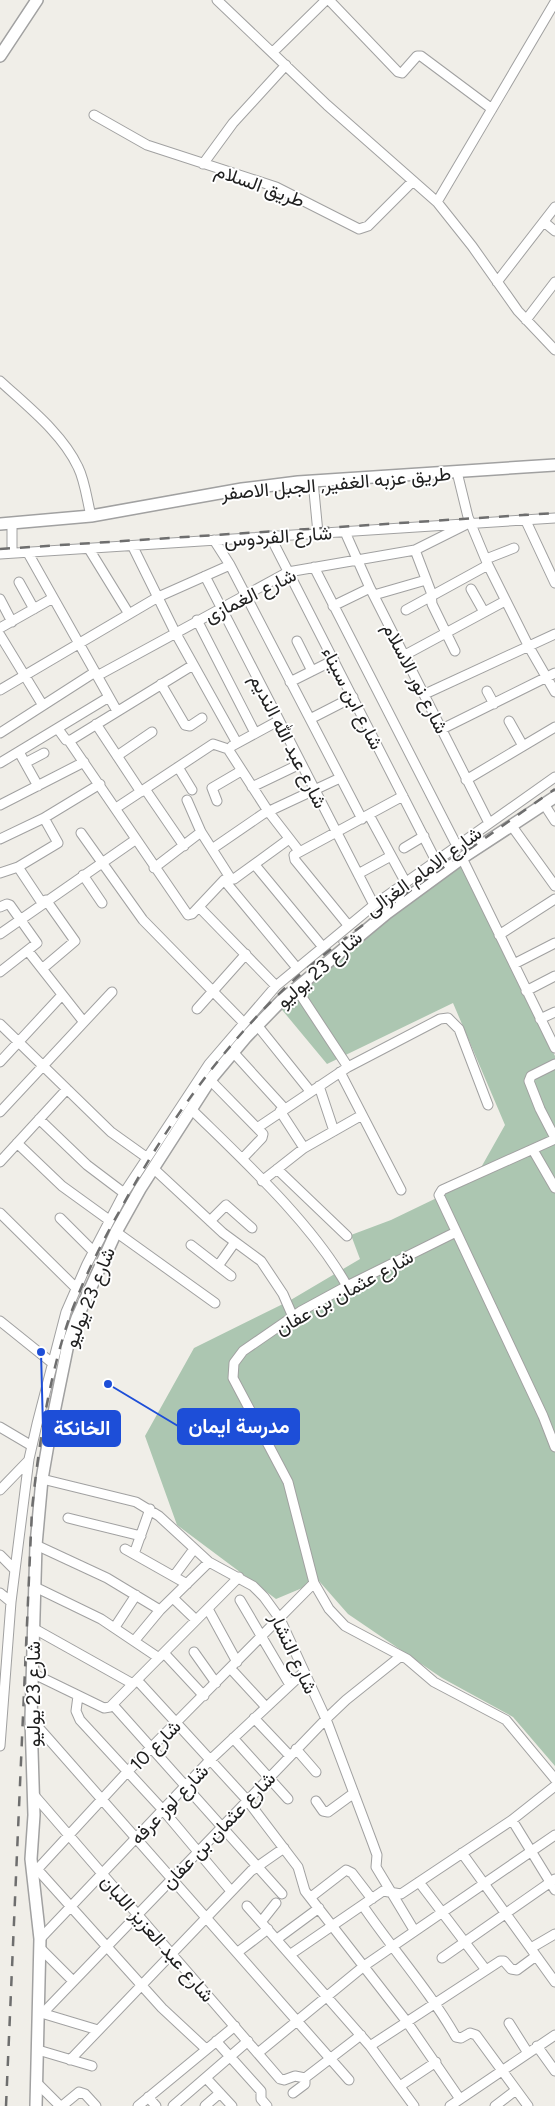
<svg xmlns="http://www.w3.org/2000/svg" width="555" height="2106" font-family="Figtree,Vazirmatn,sans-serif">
	<rect width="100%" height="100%" fill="#f0eee8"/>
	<path fill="#acc6b1" d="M459,862L555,1056V1766L513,1717L442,1678L348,1614L319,1581L276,1599L177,1525L145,1436L194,1348L289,1301L360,1259L351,1235L391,1220L474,1180L505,1125L453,1003L327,1064L278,1005Z"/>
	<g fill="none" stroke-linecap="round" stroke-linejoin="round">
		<defs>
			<path id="minor" d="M217,0L327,105L437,202L472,246L518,311L555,350
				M329,0L398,72L402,73L417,56H421L492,109
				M273,52L326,0
				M94,115L147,145L276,187L359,229L368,226L412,182
				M203,164L233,123L286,65
				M437,202L555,2
				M544,222L555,231
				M497,282L555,207
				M526,320L555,282
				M0,381C27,406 62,433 78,467C85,481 87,500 91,516
				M457,472L468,517L488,565L529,647L555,692
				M313,481L318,533
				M525,519L555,583
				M12,523V553
				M345,532L370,588L489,823
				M270,536L436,861
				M214,540L230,565L362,819
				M133,547L175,632L237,743
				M89,549L129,614
				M28,553L117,711
				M0,554L555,518
				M486,559L514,548
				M314,567L457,846
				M205,576L374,905
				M19,582L34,609
				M471,589L484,612
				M374,595L426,580
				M0,599L12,622
				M333,606L370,588
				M406,610L488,565
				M197,620L255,733
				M0,628L53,598
				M0,635L42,704
				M297,641L312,671
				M455,651L432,604L431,592L415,550L465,525
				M405,655L505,601
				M97,676L288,572L415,550
				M290,682L334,660
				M161,684L185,725L190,726L202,718
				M0,690L158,597L230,565
				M487,691L494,704
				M425,694L555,634
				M310,719L353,697
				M509,721L523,746
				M96,724L141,792
				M58,729L66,740H71L193,665
				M442,729L555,673
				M0,733L95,672
				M69,741L188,915L192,914L224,880L234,879L289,839
				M232,746L278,721
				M228,749L268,811L299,851
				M19,752L38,786
				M117,756L152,732
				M0,763L109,697
				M25,763L44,753
				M178,767L192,790
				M466,780L555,727
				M252,787L300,764
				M145,789L184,846
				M187,800L201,832L231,879
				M217,801L212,788L241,771
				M544,804L555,821
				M0,805L84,762
				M116,808L213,744L228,749
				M369,815L406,883
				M511,825L555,886
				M81,833L143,920L244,1023
				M0,839L44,818L100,784
				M404,848L424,836
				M212,849L263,814L340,778
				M462,858L555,1048
				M255,865L322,946
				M18,867L42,903
				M154,868L201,832
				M0,873L18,867L58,843L44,818
				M358,874L391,856
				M83,875L102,903
				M224,880L297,968
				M0,907L7,904L10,905L37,943L0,972
				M199,907L276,986
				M348,925L295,860L294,855L403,796
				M0,934L135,840
				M499,935L555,899
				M28,951L83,1021
				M514,964L555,943
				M42,969L75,941L46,900
				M296,988L348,1067
				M526,991L555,976
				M197,1009L246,954
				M540,1019L555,1012
				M0,1024L111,1132L146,1157
				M257,1025L310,1091
				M233,1052L284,1108
				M0,1062L62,995
				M555,1064L531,1076L529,1081L540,1109L555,1138
				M340,1072L401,1190
				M210,1080L263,1134L262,1138L242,1159
				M319,1086L334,1131
				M191,1109C243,1160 312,1223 347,1286
				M280,1111L304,1148
				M0,1112L112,992
				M39,1119L87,1165L124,1193
				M257,1128L348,1067L440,1019L448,1018L459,1029L488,1105
				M555,1139L442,1190L439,1195L543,1416L555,1447
				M17,1143L62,1186L109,1220
				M533,1150L555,1188
				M0,1162L67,1089
				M153,1168L223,1233L261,1261L283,1294L293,1317
				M277,1169L347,1236
				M262,1181L304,1148L362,1115
				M0,1213L76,1288
				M60,1218L93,1251
				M210,1221L226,1205L252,1228
				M116,1232L215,1303
				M456,1232L347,1286L301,1311L243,1351L234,1363L233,1378L288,1482L314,1583L329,1609L345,1626L407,1659L434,1682L506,1720L555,1779
				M191,1245L231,1276
				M218,1266L235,1242
				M0,1321L51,1362
				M0,1427L32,1446
				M42,1479L136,1502L159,1516L209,1562L253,1586L264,1597L280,1619L326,1719L373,1844L377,1855L376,1867L414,1930
				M0,1490L29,1460
				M68,1518L141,1536
				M36,1545L107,1578L160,1610
				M125,1549L187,1584
				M134,1554L150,1509
				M0,1555L15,1570
				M174,1576L194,1549
				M35,1587L101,1619L159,1658
				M0,1593L11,1602
				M173,1598L196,1620
				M240,1600L290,1685
				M208,1609L237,1662
				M115,1627L136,1595
				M33,1628L133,1684
				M135,1640L160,1610L209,1562
				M194,1652L216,1683
				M164,1653L204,1696
				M231,1669L266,1707
				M32,1673L104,1708L110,1707L239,1577
				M137,1680L247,1800L298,1867L305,1891L407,2022L460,2099
				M78,1696L76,1711L80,1720L163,1810L231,1891
				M113,1705L282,1894
				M254,1718L290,1756
				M31,1719L349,2080
				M233,1738L288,1799
				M0,1746L11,1602L29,1459L37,1424L66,1312L87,1264L124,1193L209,1064L276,986L374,905L555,777
				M296,1749L316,1772
				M34,1795L280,2079L284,2080L295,2076L305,2078L361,2035
				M316,1801L323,1811L328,1812L354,1793
				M512,1820L555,1890
				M462,1853L555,1982
				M37,1869L162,2008L206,2049
				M33,1874L128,1771L314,1583
				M419,1882L486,1970
				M311,1897L346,1870L352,1873L372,1899
				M247,1906L370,2046L414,2106
				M363,1906C393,1950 429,1990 456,2037L461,2038L470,2033L476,2035L528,2106
				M261,1922L276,1903
				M40,1939L210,1760L303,1673
				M277,1939L319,1908
				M40,1948L73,1981
				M531,1948L555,1934
				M238,1952L268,1929
				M291,1954L383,1891L401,1894L512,1820L555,1786
				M442,1958L555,1879
				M38,2012L98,2030
				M43,2013L326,1719L346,1700L401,1656
				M509,2023L528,2053
				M216,2041L261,2091V2099L267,2106
				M370,2046L500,1961H504L511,1969L517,1970L536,1956
				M537,2046L555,2071
				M38,2050L92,2066
				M258,2053L364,1966L555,1835
				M70,2060L251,1871L284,1848
				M206,2078L232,2106
				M38,2084L60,2106
				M400,2086L436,2062
				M293,2093L305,2084V2078
				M148,2097L156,2106
				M62,2106L79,2092L85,2094L96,2106
				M138,2106L235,2026
				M173,2106L248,2041
				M205,2106L220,2093
				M450,2106L555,2035
				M495,2106L516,2090"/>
			<path id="tertiary" d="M0,56L37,0
				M0,524L91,516L242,489L298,482L555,465
				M36,2106L40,1939L31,1859L34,1815L31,1719L36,1545L42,1479L51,1427L68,1344L77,1318L116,1232L140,1189L210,1080L246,1037L281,1001L387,913L462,858L555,797"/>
		</defs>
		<use href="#minor" stroke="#a1a1a1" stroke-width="11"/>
		<use href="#tertiary" stroke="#a1a1a1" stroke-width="14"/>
		<use href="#minor" stroke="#fff" stroke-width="9"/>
		<use href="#tertiary" stroke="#fff" stroke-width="11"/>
		<path stroke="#6e6e6e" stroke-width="2.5" stroke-dasharray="10 10" stroke-linecap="butt" d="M0,549L555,513
			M6,2106L32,1509C39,1443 49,1375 71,1313C84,1278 101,1244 119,1212C164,1129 217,1053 285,988C325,951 370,920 414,888C461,855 508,822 555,789"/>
	</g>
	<g text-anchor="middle" stroke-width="4" stroke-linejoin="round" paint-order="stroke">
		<g font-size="19" fill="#202020" stroke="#fff">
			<text transform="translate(260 185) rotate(20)" y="7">طريق السلام</text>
			<text transform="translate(336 483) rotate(-5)" y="7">طريق عزبه الغفير, الجبل الاصفر</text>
			<text transform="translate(278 536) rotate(-4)" y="7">شارع الفردوس</text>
			<text transform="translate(250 595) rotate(-26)" y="7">شارع الغمازى</text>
			<text transform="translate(416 678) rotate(63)" y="7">شارع نور الاسلام</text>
			<text transform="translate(353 698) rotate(63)" y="7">شارع ابن سيناء</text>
			<text transform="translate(289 741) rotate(63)" y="7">شارع عبد الله النديم</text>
			<text transform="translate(423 871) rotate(-36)" y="7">شارع الامام الغزالى</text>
			<text transform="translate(319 969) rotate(-41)" y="7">شارع 23 يوليو</text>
			<text transform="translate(344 1292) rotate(-29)" y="7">شارع عثمان بن عفان</text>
			<text transform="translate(89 1297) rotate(-68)" y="7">شارع 23 يوليو</text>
			<text transform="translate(294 1653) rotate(65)" y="7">شارع النشار</text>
			<text transform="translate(33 1694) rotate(-90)" y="7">شارع 23 يوليو</text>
			<text transform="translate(155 1745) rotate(-45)" y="7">شارع 10</text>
			<text transform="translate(169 1804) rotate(-46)" y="7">شارع لوز عرفه</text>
			<text transform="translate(218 1830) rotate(-46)" y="7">شارع عثمان بن عفان</text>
			<text transform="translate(158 1938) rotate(49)" y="7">شارع عبد العزيز اللبان</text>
		</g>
	</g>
	<path fill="none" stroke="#1d4ed8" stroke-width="2" d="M108 1384L178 1426M41 1352L43 1428"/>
	<g fill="#1d4ed8" stroke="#fff" stroke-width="2">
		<circle cx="108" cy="1384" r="5"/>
		<circle cx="41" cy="1352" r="5"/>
	</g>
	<g fill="#1d4ed8" stroke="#1d4ed8" stroke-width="2">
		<rect x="178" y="1409" width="121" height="35" rx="5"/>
		<rect x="43" y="1411" width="77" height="35" rx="5"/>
	</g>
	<g font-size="20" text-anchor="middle" font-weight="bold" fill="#fff">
		<text x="239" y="1433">مدرسة ايمان</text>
		<text x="82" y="1435">الخانكة</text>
	</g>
</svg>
